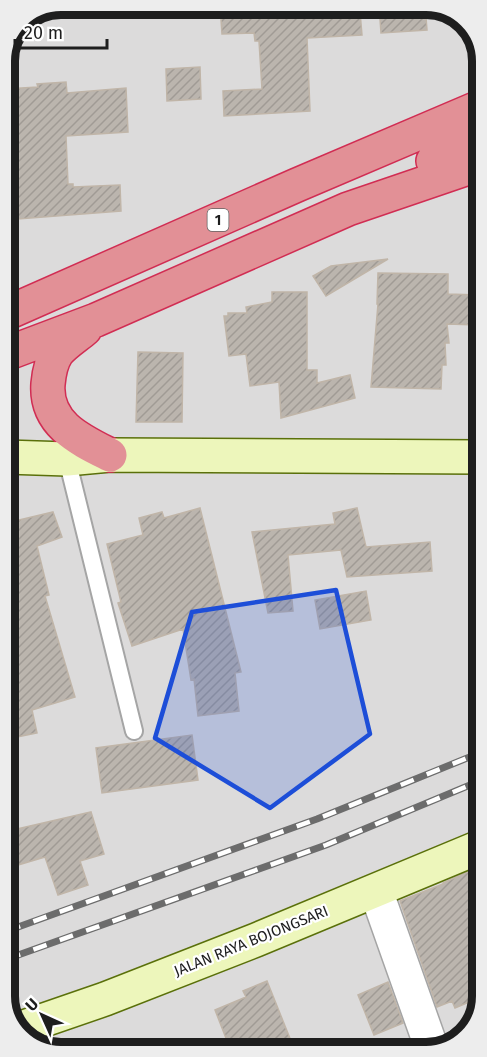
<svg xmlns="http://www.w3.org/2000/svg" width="487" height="1057" font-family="'Fira Sans',sans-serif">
	<defs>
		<pattern id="building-hatch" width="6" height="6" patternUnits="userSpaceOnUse" patternTransform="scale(1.5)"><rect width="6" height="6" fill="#bbb5ae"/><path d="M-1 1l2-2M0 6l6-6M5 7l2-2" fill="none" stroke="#a09b95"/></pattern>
	</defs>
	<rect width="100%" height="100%" fill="#efece5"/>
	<path fill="#dcdbdb" d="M61,5H430L461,16L479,42L482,1000L471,1030L445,1049L57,1052L26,1041L8,1015L5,57L21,21Z"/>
	<path fill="url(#building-hatch)" stroke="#c0b5a8" stroke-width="1.5" d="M220,5H302L303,16L360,12L362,35L307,38L310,111L224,116L223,91L262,89L259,41H255L254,33L222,34Z
		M379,5H425L427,30L381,33Z
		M200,67L201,99L167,101L166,69Z
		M66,82L67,93L126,88L128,132L66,136L68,184H73V187L120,185L121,211L5,220V89L38,87L37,84Z
		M388,259L326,296L313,276L331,266Z
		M378,273L448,274V294L478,295L477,325L447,324L449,343H445L446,365H442L441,389L371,387L378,304H377Z
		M272,292H307V370H317V383L350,375L355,398L281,418L279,382L250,386L246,354L229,356L224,316H228V313H247L246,307L272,302Z
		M138,352L183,353L182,422H136Z
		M200,508L241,672L235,673L239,711L198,716L194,679L191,680L183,629L132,646L118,603L121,602L107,544L143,535L139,518L162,512L164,518Z
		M357,508L366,547L430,542L432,571L347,577L341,550L288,555L293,611L268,613L252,532L335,524L333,513Z
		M53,512L62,537L37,546L49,595L45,596L75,697L32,710L37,733L7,739L6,523Z
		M366,591L371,620L320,629L315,600Z
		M192,735L198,780L102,793L96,748Z
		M91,812L104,854L80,861L88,885L58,895L45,857L18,865L8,831Z
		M472,870L480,890L471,894L482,921L481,997L455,1008L452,1001L437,1007L400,901L443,884V883Z
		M267,981L295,1051H231L215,1010L246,997L243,991Z
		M388,982L403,1023L374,1035L358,995Z"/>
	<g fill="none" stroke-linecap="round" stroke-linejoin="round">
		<defs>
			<path id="lane" d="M67,459L134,731"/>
			<path id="street" d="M376,891L432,1049"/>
			<path id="secondary" d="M6,457L67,459L110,455L481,457
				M18,1029L105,999L256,940L482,846"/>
			<path id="highway" d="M433,161L480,139
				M5,314L297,185L480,107
				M85,329C77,336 64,344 57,353C51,362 49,373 48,384C45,424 80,440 110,455
				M6,354L96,320L348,209L480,164"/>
		</defs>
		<use href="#lane" stroke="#a5a5a5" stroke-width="20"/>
		<use href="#street" stroke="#a5a5a5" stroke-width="36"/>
		<use href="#secondary" stroke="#5a700a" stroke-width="36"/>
		<use href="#highway" stroke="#d12d53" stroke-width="36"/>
		<use href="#lane" stroke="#fff" stroke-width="16"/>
		<use href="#street" stroke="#fff" stroke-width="33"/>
		<use href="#secondary" stroke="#edf6bb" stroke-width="33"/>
		<use href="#highway" stroke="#e29096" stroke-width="33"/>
		<defs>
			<path id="rail" d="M7,931L317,819L482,752
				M7,959L326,845L482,780"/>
		</defs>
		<use href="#rail" stroke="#6c6c6c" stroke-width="7"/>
		<use href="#rail" stroke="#fff" stroke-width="4.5" stroke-dasharray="14" stroke-linecap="butt"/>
	</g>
	<path fill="#1d4ed8" fill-opacity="0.2" stroke="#1d4ed8" stroke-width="4.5" stroke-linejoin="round" d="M336,590L370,734L270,808L155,738L192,612Z"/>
	<g text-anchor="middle" stroke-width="4.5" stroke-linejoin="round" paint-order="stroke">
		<rect fill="#fff" stroke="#626262" stroke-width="1.5" x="207.5" y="209" width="21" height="22" rx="4.5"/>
		<g font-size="14" font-weight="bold" fill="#1e1e1e">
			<text x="218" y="225">1</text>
		</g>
		<g font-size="15" fill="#1e1e1e" stroke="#fff">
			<text transform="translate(251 941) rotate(-22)" y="5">JALAN RAYA BOJONGSARI</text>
		</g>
	</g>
	<path d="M0 0H487V1057H0ZM61 15H426A46 46 0 0 1 472 61V996A46 46 0 0 1 426 1042H61A46 46 0 0 1 15 996V61A46 46 0 0 1 61 15Z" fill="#ededed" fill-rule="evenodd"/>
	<path fill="none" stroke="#1e1e1e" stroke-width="8" d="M61 15H426A46 46 0 0 1 472 61V996A46 46 0 0 1 426 1042H61A46 46 0 0 1 15 996V61A46 46 0 0 1 61 15Z"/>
	<g transform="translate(42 1015) rotate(315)" stroke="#ffffff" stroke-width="4.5" paint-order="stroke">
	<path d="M0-4.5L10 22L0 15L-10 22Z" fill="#1e1e1e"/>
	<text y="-9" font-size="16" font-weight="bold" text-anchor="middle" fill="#1e1e1e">U</text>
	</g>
	<path d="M15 39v9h92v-9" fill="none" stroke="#1e1e1e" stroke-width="3"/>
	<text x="24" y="39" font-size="18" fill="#1e1e1e" stroke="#ffffff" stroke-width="4.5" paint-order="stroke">20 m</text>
</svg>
